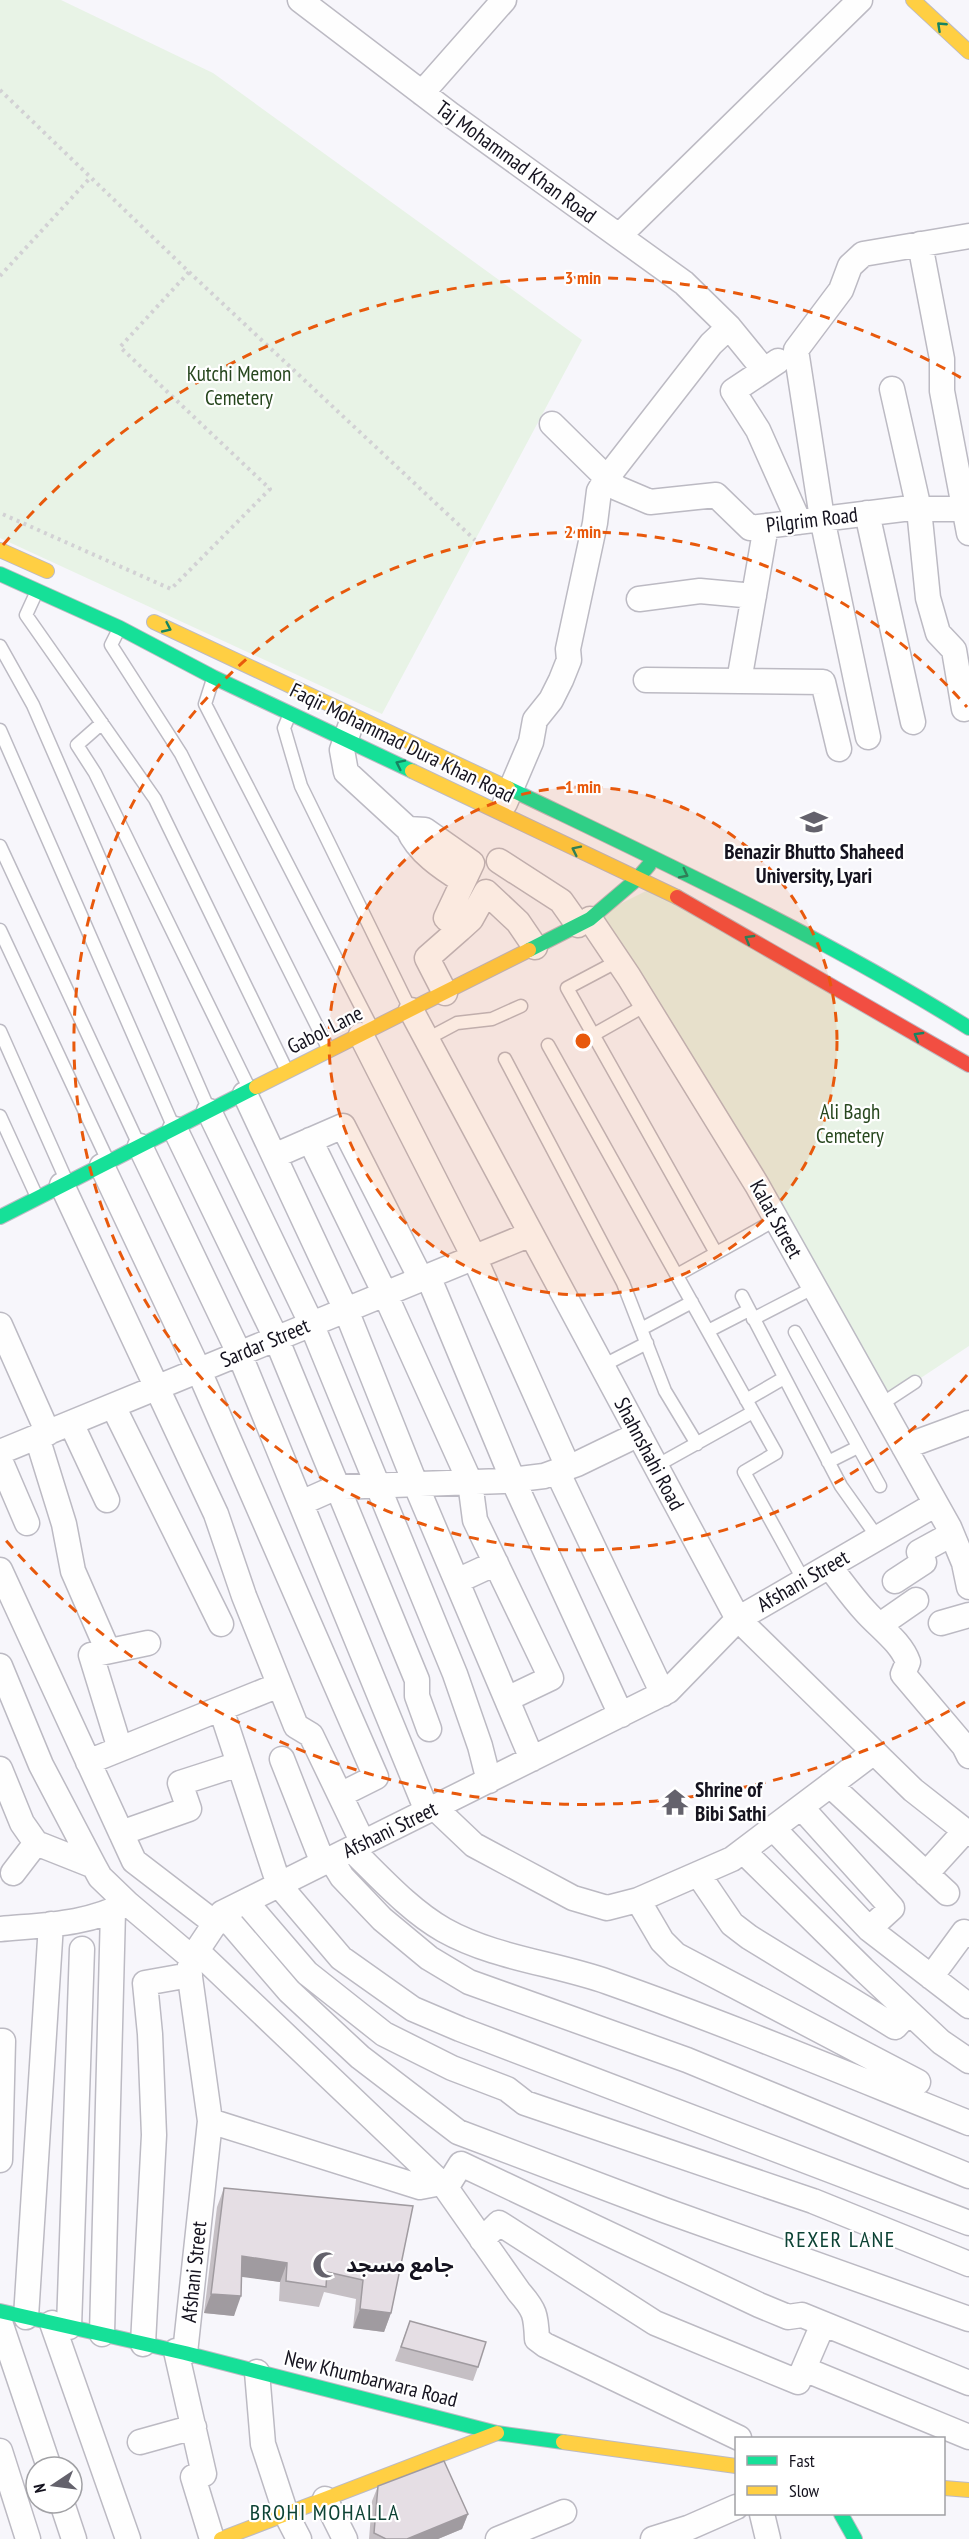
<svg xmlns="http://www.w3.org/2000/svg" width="969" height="2539" font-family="'PT Sans Narrow','Noto Sans Arabic',sans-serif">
	<rect width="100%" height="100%" fill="#f7f6fb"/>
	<path fill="#e8f3e6" d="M0,0H61L213,73L582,340L382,714L0,538Z
		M656,886L969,1055V1346L880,1405L590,919Z"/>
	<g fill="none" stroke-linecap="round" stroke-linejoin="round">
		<defs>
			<path id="lane" d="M37,591L26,615L155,799L287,1071
				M119,629L111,645L181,754L329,1050
				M0,646L33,705L209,1110
				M213,679L205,704L372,1028
				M289,716L284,728L301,786L410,1009
				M102,723L77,745L95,773L250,1090
				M0,730L174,1128
				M0,846L139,1145
				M0,930L108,1161
				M618,961L567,988L716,1253
				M0,1031L67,1182
				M593,1035L646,1005
				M427,1039L457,1023L492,1019L521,1006
				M548,1045L776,1453L744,1472L804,1581
				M505,1059L623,1283L665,1391L697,1444
				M0,1116L37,1197
				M677,1275L777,1219
				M742,1296L841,1486L878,1538
				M753,1319L815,1287
				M641,1329L692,1302
				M708,1331L749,1310
				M795,1332L880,1486
				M602,1366L647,1343
				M746,1400L784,1378
				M880,1405L915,1382
				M828,1462L858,1447
				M656,1466L753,1412"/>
			<path id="street" d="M300,0L451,115L684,283L729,327L764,370
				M422,93L504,0
				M619,236L860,0
				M920,244L942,359V391L969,533
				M778,361L733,391L758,430L799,522
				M892,389L919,509L928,598L938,633L954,650L964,709
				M552,424L617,488L650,502L716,495L750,528L903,509H953L969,505
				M867,513L913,722
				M639,599L700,591L754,596
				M646,680L823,682L839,749
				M739,681L766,526
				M350,727L342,750L346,772L408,829L425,830L472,863L446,918L460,929L427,958L445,993
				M868,737L822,518L796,350L841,290L850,266L863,254L969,236
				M505,803L531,742L535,720L551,700L561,680L569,660L568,649L595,523L599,491L606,479L711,344L729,327
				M408,829C418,852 442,868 463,881
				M499,861L561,901L578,925
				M590,919L629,977L757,1185L949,1527L964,1563L969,1587
				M460,929L471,919L486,892L518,922L535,947
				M411,1010L738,1619L913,1790L969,1834
				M361,1035L474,1257L568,1467
				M245,1094L346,1310L415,1483L532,1759
				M209,1111L311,1323L455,1674L480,1746L489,1781
				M175,1129L276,1338L417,1680V1696L429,1729
				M310,1140L385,1294L470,1482L475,1520L551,1678L507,1699
				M140,1146L239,1353L427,1811
				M274,1156L343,1126L421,1279
				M102,1166L199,1371L376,1777L340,1795
				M62,1185L216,1514L244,1596L296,1726L311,1735L363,1843
				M428,1276L513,1480L621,1715
				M0,1325L48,1433
				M113,1406L221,1624
				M71,1423L107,1500
				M37,1437L64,1524L73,1571L108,1651
				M904,1447L969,1423
				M0,1452L531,1234
				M0,1460L27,1523
				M557,1471L663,1694
				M301,1503L337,1487L503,1481L544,1476L577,1464L639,1434
				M829,1566C841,1581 852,1597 865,1611C879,1627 901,1642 908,1662L903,1674L964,1746L969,1756
				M0,1570L134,1861L216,1924
				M457,1581L496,1563
				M895,1581L924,1562L919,1552L952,1534
				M941,1623L969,1615
				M880,1625L916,1600
				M0,1666L41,1765L94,1866L100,1877L127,1903
				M221,1709L279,1885L341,1958L413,2009L460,2029L969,2223
				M120,1749L91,1655L148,1643
				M282,1759L323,1863
				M88,1762L279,1685
				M0,1769L22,1823L36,1843L94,1866
				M830,1785L947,1893
				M801,1807L892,1908L869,1929
				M435,1808L474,1845L573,1898L607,1908L638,1900L732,1859L874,1752
				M773,1828L869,1929L969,2006
				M121,1833L189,1809L180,1783L239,1764
				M351,1849C380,1877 409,1910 444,1930C494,1958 554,1963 608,1982C730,2025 849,2075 969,2123
				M743,1851L863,1969L941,2042L969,2061
				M331,1859L342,1877L382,1919L429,1958L469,1982L687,2060L969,2176
				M13,1873L36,1843
				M698,1874L732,1924L749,1937L895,2027L909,2012
				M926,1874L965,1831
				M638,1900L662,1941L676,1955L918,2082
				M246,1902L307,1973L384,2034L452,2068L507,2089L525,2103L813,2201L969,2264
				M222,1913L289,1991L360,2057L458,2132L664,2210L969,2319
				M0,1929C42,1925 89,1925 127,1903L192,1958
				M198,1952L446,2188L519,2292C535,2310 536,2315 537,2339L545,2345L739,2438
				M931,1977L964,1932L969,1935
				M0,2041H3L0,2160
				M210,2121L420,2187L441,2183
				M446,2188L461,2164L759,2305L788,2317L802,2315L969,2383
				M482,2240L499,2223L655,2323L798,2382L823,2324
				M26,2317L51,1924
				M0,2322L49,2467
				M52,2323L128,2539
				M69,2327L82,1949
				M102,2334L113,1911
				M143,2344L154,2135L150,2034L145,1983L190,1975
				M176,2351L204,2474L193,2477L212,2539
				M185,2353L210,2121L189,1970L192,1958L222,1913L668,1691L738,1619L936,1504
				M804,2369L969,2437
				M257,2372L263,2444L286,2514L299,2539
				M140,2442L194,2427
				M0,2451L28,2539
				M325,2499L345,2539
				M62,2503L74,2539
				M762,2514L768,2539
				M498,2539L564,2512
				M653,2539L688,2528L736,2507"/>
			<path id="fast" d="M0,574L120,628L213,677L412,771
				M508,788C664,863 822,936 969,1028
				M529,950L590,919L637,879L649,865
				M0,1217L256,1087
				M0,2311L185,2353L497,2433L563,2442
				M841,2514L855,2539"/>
			<path id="slow" d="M913,0L969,52
				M0,550L47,571
				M154,622L508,788
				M412,771L677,897
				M256,1087L529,950
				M563,2442L736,2466
				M944,2488L969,2490
				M221,2539L497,2433"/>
			<path id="jam" d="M677,897L969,1065"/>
		</defs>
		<use href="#lane" stroke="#bcbac3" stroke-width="15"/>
		<use href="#street" stroke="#bcbac3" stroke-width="27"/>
		<use href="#fast" stroke="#bcbac3" stroke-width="16"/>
		<use href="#slow" stroke="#bcbac3" stroke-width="16"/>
		<use href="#jam" stroke="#bcbac3" stroke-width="16"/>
		<path stroke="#d2d1d4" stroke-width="4" stroke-dasharray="3 4.5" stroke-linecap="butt" d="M0,90L189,272L120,347L270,489L171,589L0,513
			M189,272L475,540
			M0,276L90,178"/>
		<use href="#lane" stroke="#fefefe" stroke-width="12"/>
		<use href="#street" stroke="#fefefe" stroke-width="24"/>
		<use href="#fast" stroke="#16e098" stroke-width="14"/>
		<use href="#slow" stroke="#ffcf43" stroke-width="14"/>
		<use href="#jam" stroke="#f24e42" stroke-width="14"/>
	</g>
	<path fill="#c5bfc4" d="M224,2188L413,2206L391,2313L384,2332L353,2328L356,2299L324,2292L319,2307L279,2301L280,2282L242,2276L234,2316L204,2313L217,2207Z
		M410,2321L478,2367L473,2381L395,2361Z
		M378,2486L468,2514L462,2529L438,2539H369L372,2501Z"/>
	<path fill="#a09ba0" d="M242,2256L287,2263L280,2282L235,2276Z
		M211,2294L241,2296L234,2316L204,2313Z
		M360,2309L391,2313L384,2332L353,2328Z
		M468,2514L462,2529L438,2539H407Z"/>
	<path fill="#e5dee4" stroke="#a09ba0" stroke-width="1.5" d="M224,2188L413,2206L391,2313L360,2309L363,2280L327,2272L326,2287L286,2281L287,2263L242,2256L241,2296L211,2294Z
		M410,2321L486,2342L478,2367L401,2347Z
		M444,2461L468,2514L407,2539H386L374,2533L378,2486Z"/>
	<defs><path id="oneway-chevron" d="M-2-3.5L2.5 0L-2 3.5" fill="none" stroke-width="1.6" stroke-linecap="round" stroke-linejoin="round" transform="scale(1.5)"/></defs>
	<g stroke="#168462">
		<use href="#oneway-chevron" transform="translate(941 26) rotate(-137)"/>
		<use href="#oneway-chevron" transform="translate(167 628) rotate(25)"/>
		<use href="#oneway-chevron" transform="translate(400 764) rotate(-154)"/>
		<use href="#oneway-chevron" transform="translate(576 850) rotate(-154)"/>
		<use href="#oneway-chevron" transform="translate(684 874) rotate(27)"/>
		<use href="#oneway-chevron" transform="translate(749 939) rotate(-150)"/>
		<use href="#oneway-chevron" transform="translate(918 1036) rotate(-150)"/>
	</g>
	<circle cx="583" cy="1041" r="254" fill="#e8590c" fill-opacity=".12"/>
	<g fill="none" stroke="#e8590c" stroke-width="3" stroke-dasharray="10 8">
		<circle cx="583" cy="1041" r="254"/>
		<path d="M967 1375A509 509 0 1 1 967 707"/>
		<path d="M965 1702A763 763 0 0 1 3 1537M3 545A763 763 0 0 1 965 380"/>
	</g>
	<defs>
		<symbol id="university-bare" viewBox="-9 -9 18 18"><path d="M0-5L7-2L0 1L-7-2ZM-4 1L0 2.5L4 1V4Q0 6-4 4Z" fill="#64626c" stroke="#fff" stroke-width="2.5" paint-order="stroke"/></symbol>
		<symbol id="temple-bare" viewBox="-9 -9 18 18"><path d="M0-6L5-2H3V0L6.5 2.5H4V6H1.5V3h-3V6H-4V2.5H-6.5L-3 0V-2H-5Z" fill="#64626c" stroke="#fff" stroke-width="2.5" paint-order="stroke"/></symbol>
		<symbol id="mosque-bare" viewBox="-9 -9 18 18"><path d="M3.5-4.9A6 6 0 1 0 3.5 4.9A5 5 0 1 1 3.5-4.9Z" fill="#64626c" stroke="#fff" stroke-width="2.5" paint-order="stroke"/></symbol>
	</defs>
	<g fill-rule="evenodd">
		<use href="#university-bare" x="795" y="803" width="38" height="38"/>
		<use href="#temple-bare" x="656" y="1783" width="38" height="38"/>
		<use href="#mosque-bare" x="307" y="2246" width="38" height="38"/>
	</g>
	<g text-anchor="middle" stroke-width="4.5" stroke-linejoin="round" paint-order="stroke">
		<g font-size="21" fill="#15131f" stroke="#fff">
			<text transform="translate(516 162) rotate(36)" y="7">Taj Mohammad Khan Road</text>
			<text transform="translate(812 520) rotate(-7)" y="7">Pilgrim Road</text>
			<text transform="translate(402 743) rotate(26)" y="7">Faqir Mohammad Dura Khan Road</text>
			<text transform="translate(325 1030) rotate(-27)" y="7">Gabol Lane</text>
			<text transform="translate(776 1219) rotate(61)" y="7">Kalat Street</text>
			<text transform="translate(265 1343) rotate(-23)" y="7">Sardar Street</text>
			<text transform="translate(649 1454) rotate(62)" y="7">Shahnshahi Road</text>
			<text transform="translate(803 1581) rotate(-30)" y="7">Afshani Street</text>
			<text transform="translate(390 1830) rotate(-26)" y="7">Afshani Street</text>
			<text transform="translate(194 2272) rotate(-84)" y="7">Afshani Street</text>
			<text transform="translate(371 2379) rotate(14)" y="7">New Khumbarwara Road</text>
		</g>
		<g font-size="21" fill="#27471e" stroke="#fff">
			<text x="239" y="381">Kutchi Memon<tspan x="239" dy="24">Cemetery</tspan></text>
			<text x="850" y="1119">Ali Bagh<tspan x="850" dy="24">Cemetery</tspan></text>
		</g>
		<g font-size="21" font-weight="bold" fill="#15131f" stroke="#fff" text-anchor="start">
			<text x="814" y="859" text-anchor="middle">Benazir Bhutto Shaheed<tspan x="814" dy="24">University, Lyari</tspan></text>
			<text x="695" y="1797">Shrine of<tspan x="695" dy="24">Bibi Sathi</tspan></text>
			<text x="346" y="2272">جامع مسجد</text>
		</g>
		<g font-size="22" letter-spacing="1.5" fill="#0d4335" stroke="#fff">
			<text x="840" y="2247">REXER LANE</text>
			<text x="325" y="2520">BROHI MOHALLA</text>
		</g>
	</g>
	<circle cx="583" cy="1041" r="9" fill="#e8590c" stroke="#fff" stroke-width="3"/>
	<g font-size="18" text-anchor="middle" font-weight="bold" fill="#e8590c" stroke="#fff" stroke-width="4.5" stroke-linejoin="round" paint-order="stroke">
		<text x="583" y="284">3 min</text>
		<text x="583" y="538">2 min</text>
		<text x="583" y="793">1 min</text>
	</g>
	<rect x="735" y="2437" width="210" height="78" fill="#ffffff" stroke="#a1a1a5" stroke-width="1.5"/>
	<rect x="747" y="2456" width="30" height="9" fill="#16e098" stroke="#a1a1a5" stroke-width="1.5"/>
	<text x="789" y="2467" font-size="18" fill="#15131f">Fast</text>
	<rect x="747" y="2486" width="30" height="9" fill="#ffcf43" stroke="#a1a1a5" stroke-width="1.5"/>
	<text x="789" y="2497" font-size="18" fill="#15131f">Slow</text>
	<g transform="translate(54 2485) rotate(257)"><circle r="28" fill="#ffffff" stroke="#a1a1a5" stroke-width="1.5"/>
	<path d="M0-4.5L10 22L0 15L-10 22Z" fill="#64626c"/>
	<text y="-9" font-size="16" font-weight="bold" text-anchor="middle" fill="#15131f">N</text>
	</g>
</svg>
